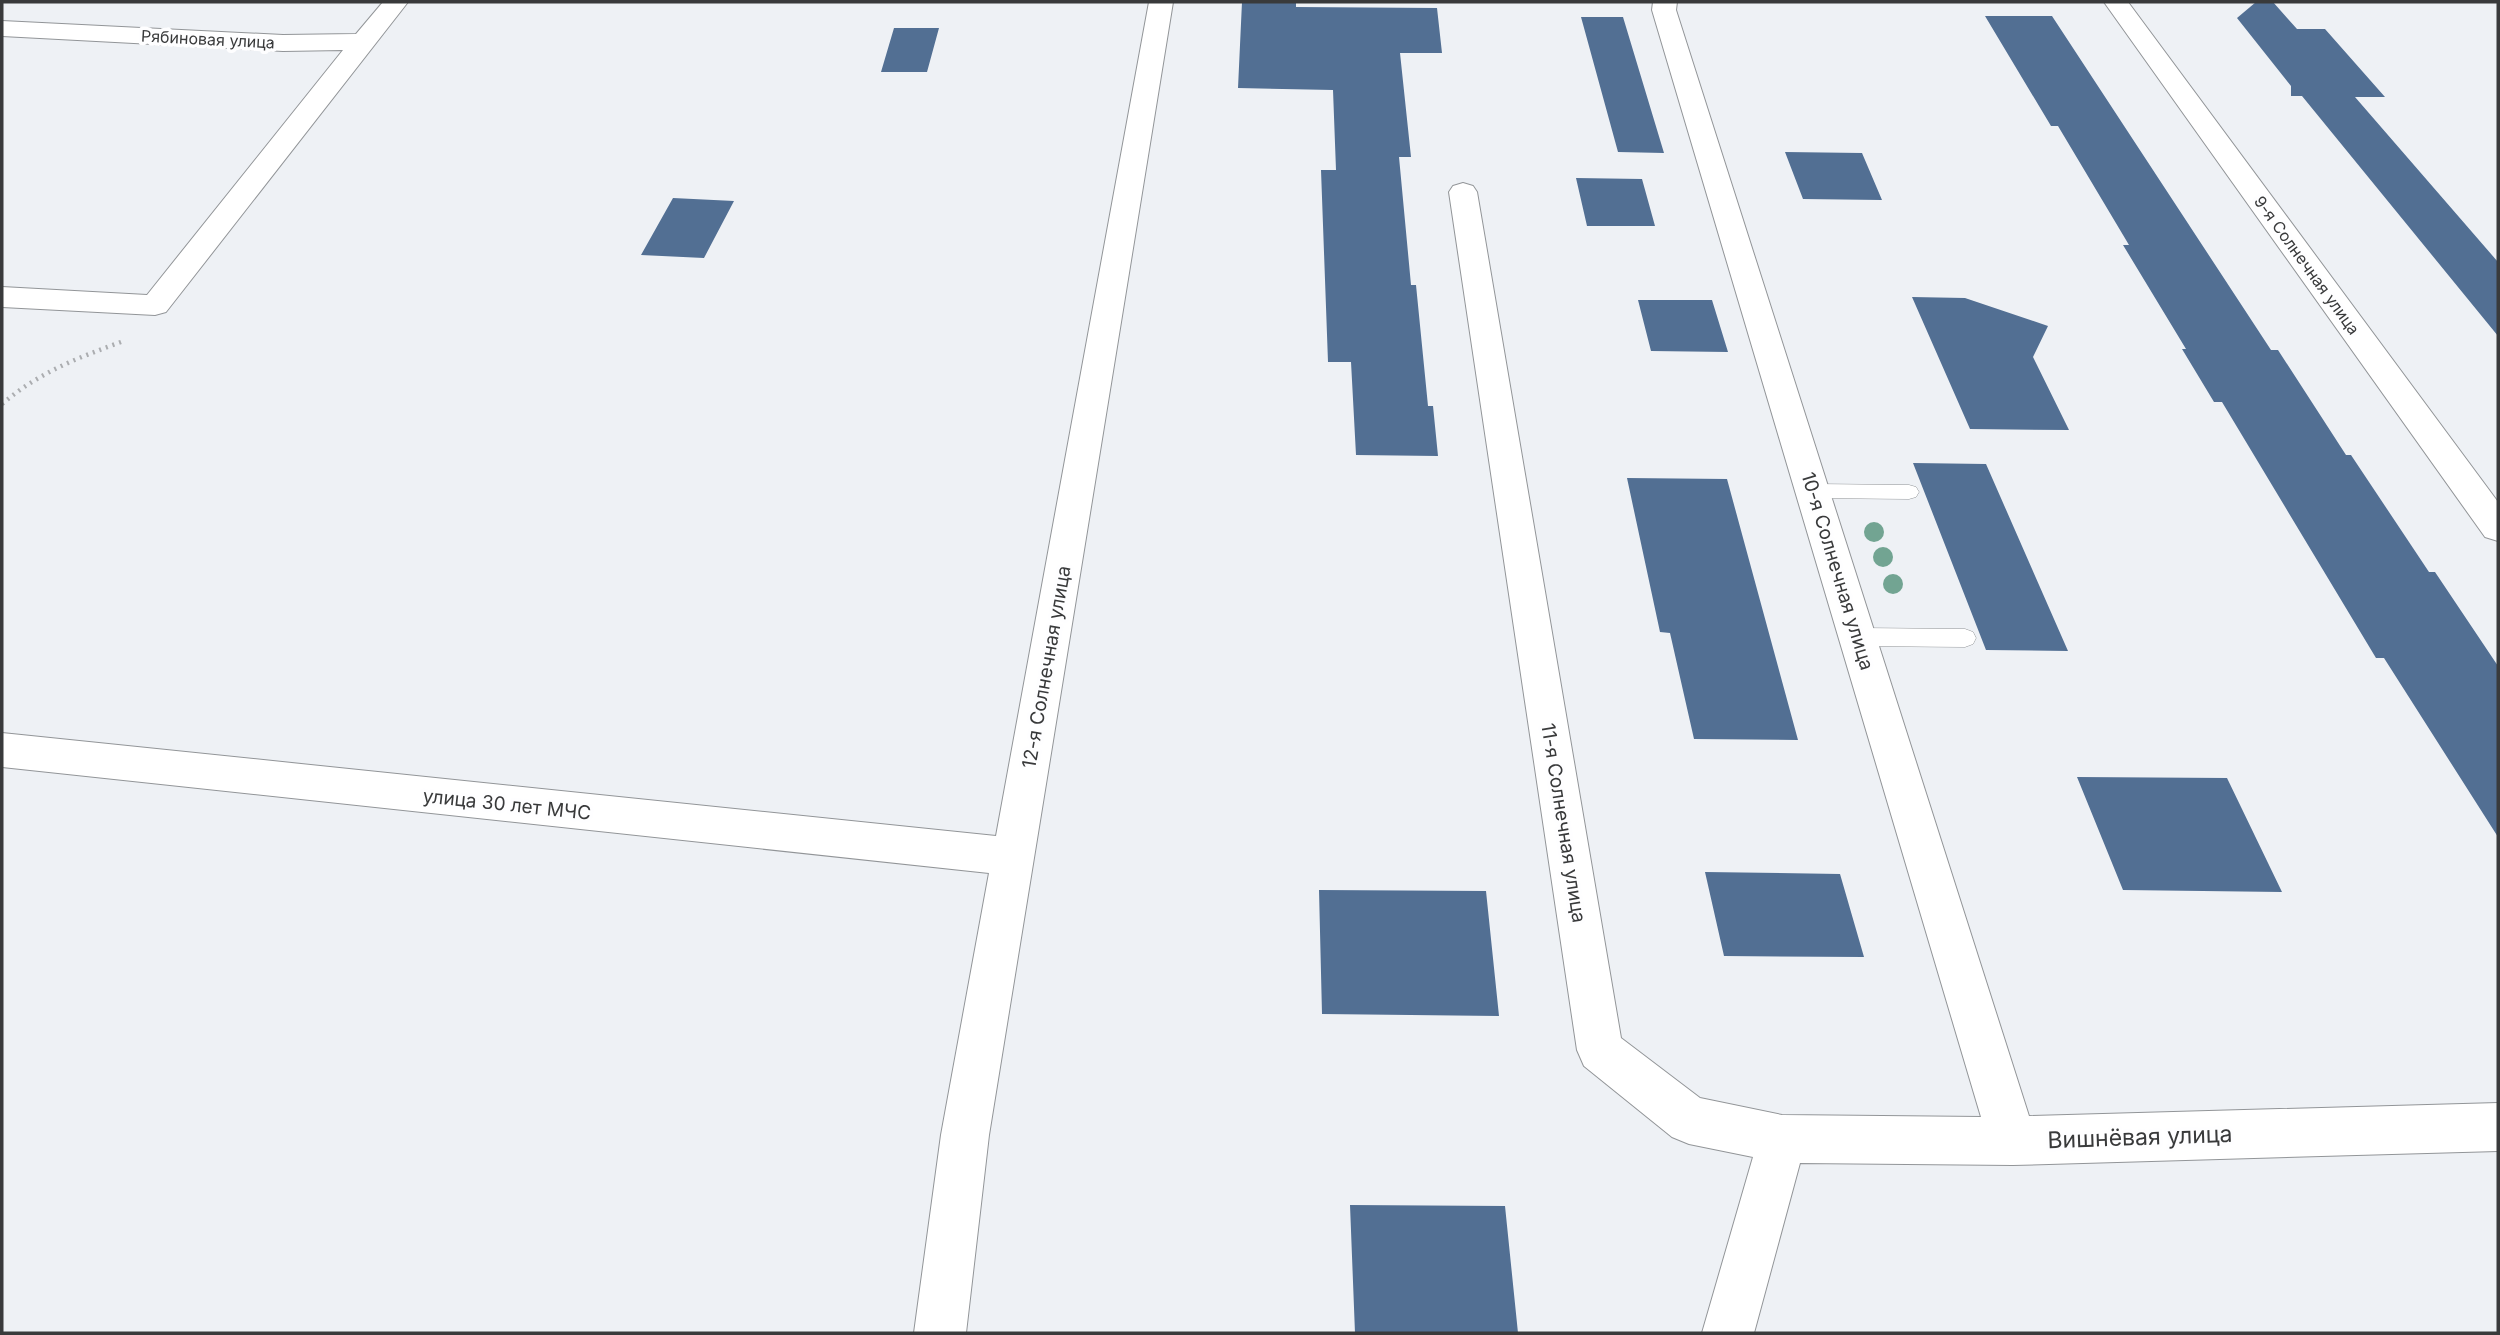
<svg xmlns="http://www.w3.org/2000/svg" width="2500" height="1335" font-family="Inter,sans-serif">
	<rect width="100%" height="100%" fill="#eef1f5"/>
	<path fill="#526f93" d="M1242,2H1296V7L1437,8L1442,53H1400L1411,157H1399L1411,285H1416L1428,406H1433L1438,456L1356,455L1351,362H1328L1321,170H1336L1333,90L1238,88Z
		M2256,2H2273L2297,29H2325L2385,97H2355L2498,262V336L2302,96H2291V86L2237,18Z
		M1985,16H2052L2271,350H2278L2346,455H2351L2429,572H2435L2498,666V837L2384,658H2376L2222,402H2214L2182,349H2186L2123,245H2129L2058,126H2051Z
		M1581,17H1623L1664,153L1618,152Z
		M894,28H939L927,72H881Z
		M1785,152L1862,153L1882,200L1803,199Z
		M1576,178L1642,179L1655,226H1587Z
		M673,198L734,201L704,258L641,255Z
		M1912,297L1965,298L2048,326L2033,357L2069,430L1970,429Z
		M1638,300H1712L1728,352L1651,351Z
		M1913,463L1986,464L2068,651L1986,650Z
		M1627,478L1727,479L1798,740L1694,739L1670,633L1660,632Z
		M2077,777L2227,778L2282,892L2123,890Z
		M1705,872L1840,874L1864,957L1724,956Z
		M1319,890L1486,891L1499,1016L1322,1014Z
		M1350,1205L1505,1206L1518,1333H1355Z"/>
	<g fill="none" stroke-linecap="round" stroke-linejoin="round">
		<defs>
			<path id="lane" d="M1813,484L1909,485L1916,487L1919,492L1916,497L1909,499L1813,498L1806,496L1803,491L1806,486Z
				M1858,628L1965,629L1973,632L1976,638L1973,644L1965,647L1858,646L1850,643L1847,637L1850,631Z"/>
			<path id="street" d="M383,2H408L166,312L155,315L2,307V287L147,295L343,50L283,51L2,36V21L283,35L356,34Z
				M1149,2H1173L989,1135L966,1333H914L941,1135L989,873L2,767V733L996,836Z
				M1653,2H1677L1676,10L2029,1116L2498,1103V1151L2013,1165L1800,1163L1754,1333H1702L1753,1157L1689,1144L1672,1137L1584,1066L1577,1050L1449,192L1453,186L1463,183L1473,186L1477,192L1621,1038L1700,1098L1782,1115L1981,1117L1652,10Z
				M2104,2H2128L2498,502V541L2485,537Z"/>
		</defs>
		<use href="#lane" stroke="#929598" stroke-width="1"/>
		<use href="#street" stroke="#929598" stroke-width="2"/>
		<path stroke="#abadb0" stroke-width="4.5" stroke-dasharray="2 5" stroke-linecap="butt" d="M2,404C38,373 77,358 121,342"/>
		<use href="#lane" fill="#fff" fill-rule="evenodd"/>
		<use href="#street" fill="#fff" fill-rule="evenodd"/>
	</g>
	<g fill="#72a492">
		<circle cx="1874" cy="532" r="10"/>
		<circle cx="1883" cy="557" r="10"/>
		<circle cx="1893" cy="584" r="10"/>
	</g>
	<g text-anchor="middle" stroke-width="7" stroke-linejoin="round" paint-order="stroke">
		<g font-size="16" fill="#393a3b" stroke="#fefeff">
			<text transform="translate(208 39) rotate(3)" y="6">Рябиновая улица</text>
			<text transform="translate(2307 265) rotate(54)" y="6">9-я Солнечная улица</text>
		</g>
		<g font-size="19" fill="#393a3b" stroke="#fefeff">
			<text transform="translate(1838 571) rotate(73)" y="7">10-я Солнечная улица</text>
			<text transform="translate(1046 667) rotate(-80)" y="7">12-я Солнечная улица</text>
			<text transform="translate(507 804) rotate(6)" y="7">улица 30 лет МЧС</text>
			<text transform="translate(1564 823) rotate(81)" y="7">11-я Солнечная улица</text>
		</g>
		<g font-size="23" fill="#393a3b" stroke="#fefeff">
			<text transform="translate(2140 1137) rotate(-2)" y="8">Вишнёвая улица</text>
		</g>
	</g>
	<rect width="2500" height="1335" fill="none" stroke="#393a3b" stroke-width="7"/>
</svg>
